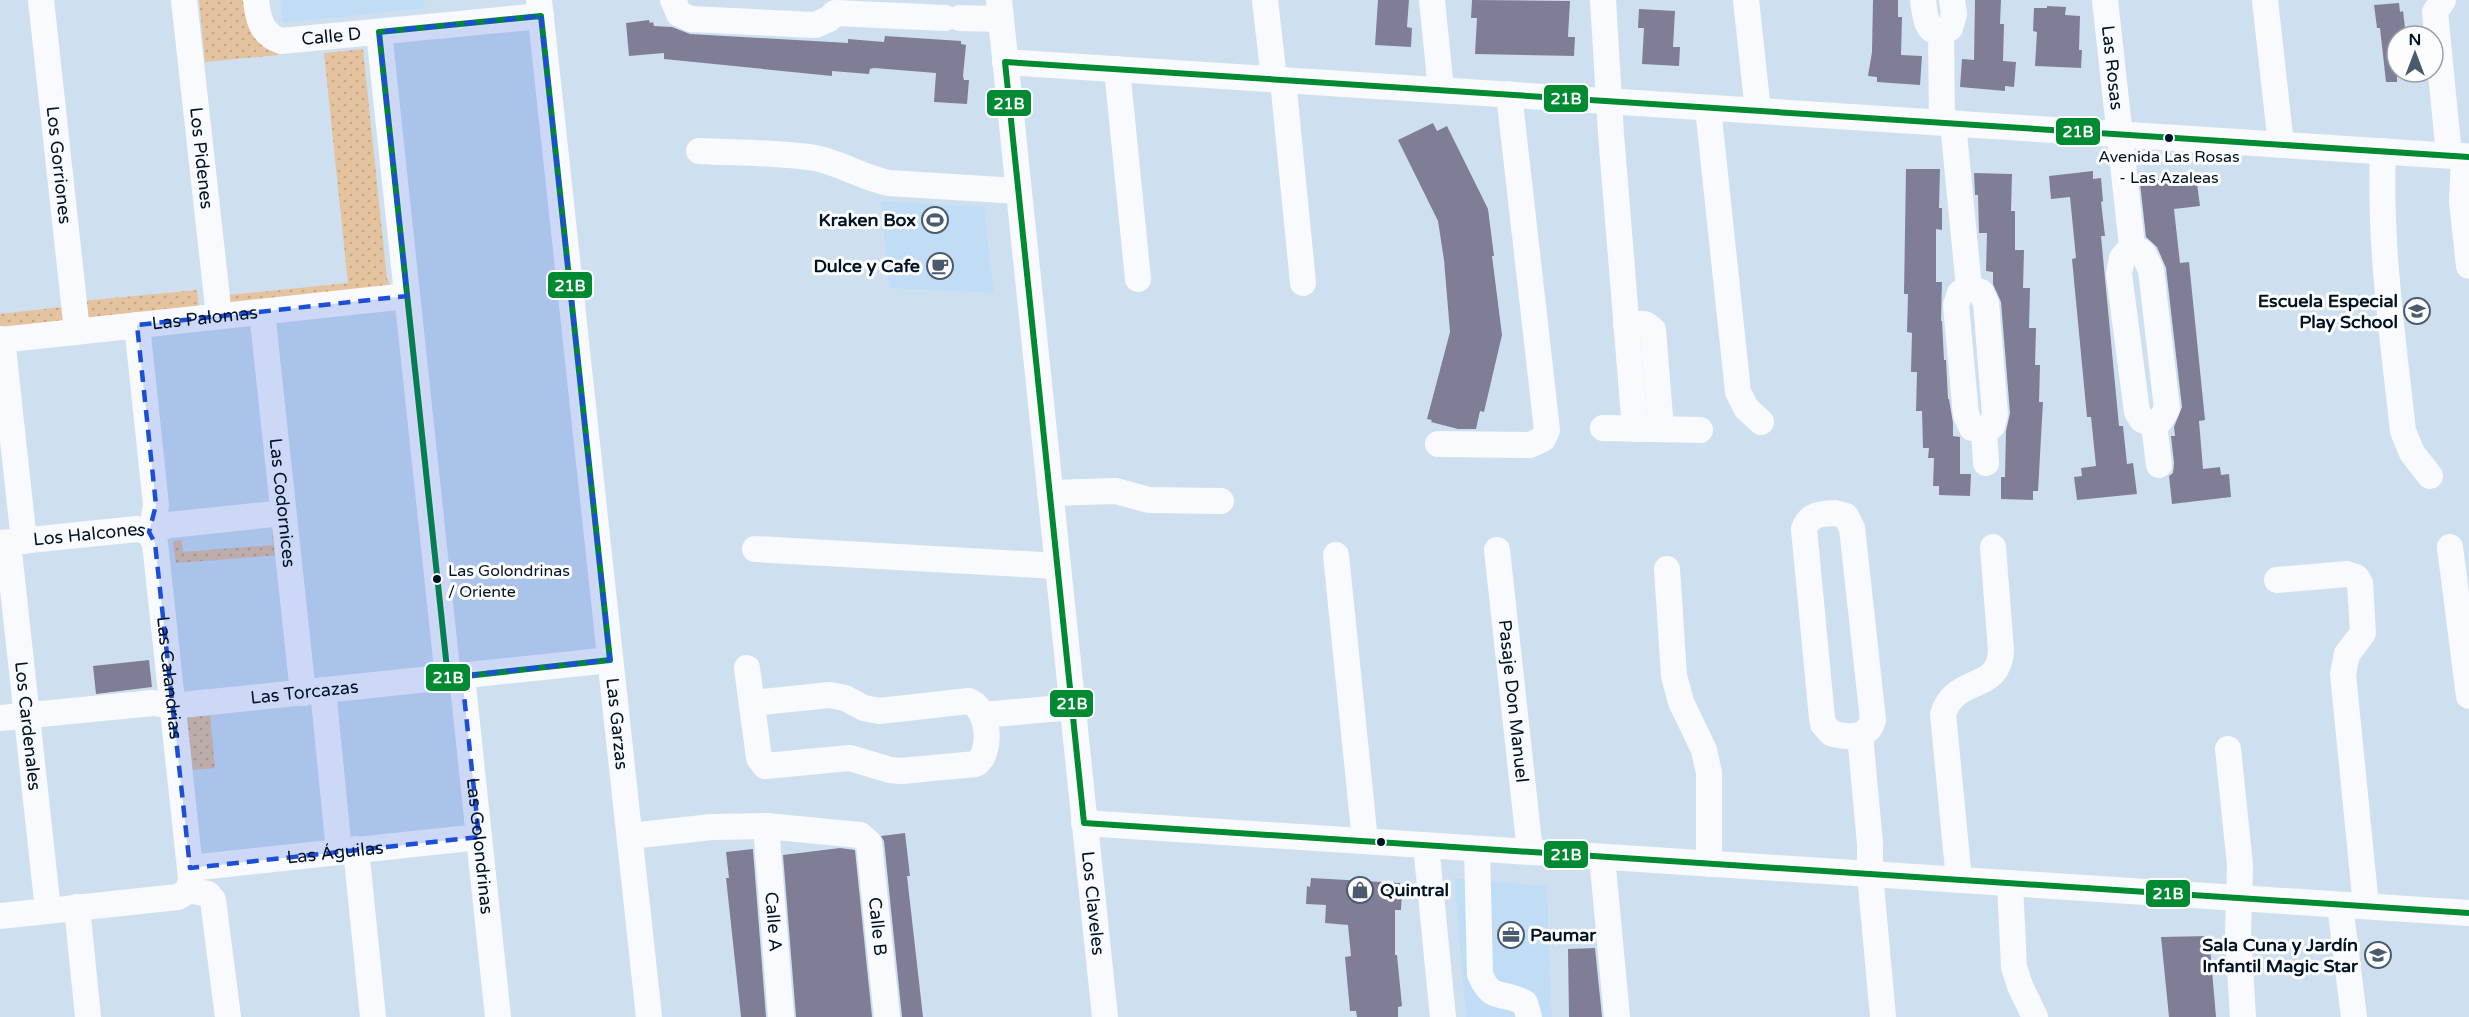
<svg xmlns="http://www.w3.org/2000/svg" width="2469" height="1017" font-family="'Varela Round',sans-serif">
	<defs>
		<pattern id="grass-dots" width="8" height="8" patternUnits="userSpaceOnUse" patternTransform="scale(1.5)"><rect width="8" height="8" fill="#e5c39f"/><path d="M2 2h.1M6 6h.1" fill="none" stroke="#c3a789" stroke-width="1.8" stroke-linecap="round"/></pattern>
	</defs>
	<rect width="100%" height="100%" fill="#cee0f0"/>
	<path fill="#c1ddf6" d="M280,0H424L425,8L283,23Z
		M881,201L984,207L994,293L889,288Z
		M1454,878L1547,886L1552,1017H1466Z"/>
	<path fill="url(#grass-dots)" d="M199,0H249L277,50L278,55L205,62Z
		M363,49L387,279L394,291L230,306L228,295L348,283L324,53Z
		M197,290L199,306L83,318L82,301Z
		M62,307L64,324L0,331V314Z
		M278,528L281,555L176,563L173,541L181,540L183,552L273,545L272,529Z
		M210,715L215,768L193,770L187,717Z"/>
	<path fill="#807e97" d="M1378,0H1409L1407,27L1412,28L1411,47L1375,45Z
		M1472,0L1570,1L1568,37H1575L1574,56L1475,54L1477,18H1471Z
		M1873,0H1898V17H1902L1901,55L1922,56L1920,85L1877,82V77L1868,76L1872,52Z
		M1975,0H2001L2000,24H2004L2003,61L2016,62L2014,87L2005,86V91L1960,87L1962,59L1974,60Z
		M2399,3L2400,12L2403,11L2406,36H2397V82H2386L2380,28H2377L2374,5Z
		M2047,6L2066,7L2065,15L2080,16L2079,50H2082L2081,68L2035,66L2037,32L2033,31L2034,8H2047Z
		M1639,9L1675,11L1673,47H1680L1679,66L1642,64L1644,28H1638Z
		M649,20L650,23L653,22L654,26L672,27L690,34L848,43V39L884,42L885,36L961,41V44L966,45L963,76L964,80H969L967,104L934,102L936,73L874,68L870,69L869,74L832,71V76L664,59V53L629,56L626,23Z
		M1433,123L1437,131L1447,126L1488,209L1494,256H1492L1502,335L1484,412L1480,411L1476,429H1458L1431,422L1432,420L1427,419L1450,332L1444,260L1438,221L1398,140Z
		M1906,169H1940L1939,208H1942V230L1936,229V282H1942L1941,321H1942L1944,360H1946L1948,399H1949L1953,423V436L1960,437V474H1971L1970,496L1939,495V486H1933L1934,458H1928L1929,448H1923L1922,411H1916L1917,372H1911L1912,333L1907,332L1908,294H1904Z
		M2093,171V179L2101,178L2103,201L2101,202L2105,236H2101L2119,426H2123L2127,464L2133,463L2137,494L2077,500L2074,477L2082,476L2081,468L2096,466L2091,417H2087L2085,396L2072,259L2076,258L2070,197L2051,199L2049,176Z
		M1974,173L2012,174L2011,211H2015V250H2024L2023,288H2030L2029,328H2036L2035,365H2040L2039,402H2043L2038,491H2033V500L2001,499V477H2005L2006,431L2010,413L2001,302L1993,284V272L1986,271L1987,233H1979L1978,195H1975Z
		M2189,176L2190,184L2197,183L2200,206L2174,209L2180,263L2189,262L2205,420L2199,421L2203,469L2220,467L2221,475L2229,474L2231,497L2172,504L2169,476L2173,473L2174,463L2171,436H2175L2174,427L2182,407L2166,268L2157,247L2146,237L2140,183L2147,182V180Z
		M149,660L152,687L96,694L93,666Z
		M905,833L910,876H907L923,1017H902L884,841L881,836Z
		M840,848L855,850L872,1017H796L783,855Z
		M753,849V850L766,1017H741L726,878H729L726,852Z
		M1311,878L1400,883L1399,892H1402L1401,910H1395V955H1397L1402,1006L1398,1007V1017H1357L1356,1011H1350L1345,957L1351,956L1348,925L1325,923L1326,905L1306,904L1307,886L1310,887Z
		M2209,936L2216,1017H2169L2161,937Z
		M1595,948L1602,1017H1569L1568,949Z"/>
	<g fill="none" stroke-linecap="round" stroke-linejoin="round">
		<g stroke="#f8fafd" stroke-width="26">
			<path id="s1" d="M41,0L77,331"/>
			<path id="s2" d="M184,0L219,316"/>
			<path id="s3" d="M256,0C258,19 261,34 281,41L541,16"/>
			<path id="s4" d="M539,0L649,1017"/>
			<path d="M673,0L679,14L691,19L815,25L829,19L835,13L945,18"/>
			<path id="s5" d="M999,0L1105,1017"/>
			<path d="M1265,0L1274,79"/>
			<path d="M1432,0L1441,90"/>
			<path d="M1603,0L1611,134L1635,429"/>
			<path d="M1746,0L1758,111"/>
			<path d="M1923,0C1925,16 1926,41 1950,28L1954,14L1952,0"/>
			<path id="s6" d="M2105,0L2132,246L2122,258L2119,274L2137,412L2142,420L2154,424L2160,421L2167,409L2151,270L2143,253L2132,246"/>
			<path d="M2265,0L2281,145"/>
			<path d="M2443,0L2435,12L2449,155"/>
			<path d="M960,18L1001,19"/>
			<path d="M1941,31L1942,123"/>
			<path d="M379,32L448,678"/>
			<path d="M1005,62L2469,157"/>
			<path d="M1117,69L1138,279"/>
			<path d="M1283,80L1303,283"/>
			<path d="M1708,108L1738,392L1746,408L1761,422"/>
			<path d="M1953,123L1969,288"/>
			<path d="M699,151C737,153 777,152 815,158C841,163 863,178 889,183L1019,191"/>
			<path d="M2383,151C2379,244 2393,339 2403,431L2412,453L2430,476"/>
			<path d="M2464,156L2462,202L2469,266"/>
			<path d="M1969,288L1981,292L1986,303L1995,414L1992,426L1984,431L1972,428L1966,415L1956,305L1960,293Z"/>
			<path id="s7" d="M262,312L303,693"/>
			<path d="M1626,324H1645L1653,330L1661,429"/>
			<path d="M137,325L156,505L153,524L149,532"/>
			<path d="M2,339L24,541"/>
			<path id="s8" d="M0,340L407,296"/>
			<path d="M2154,424L2159,465"/>
			<path d="M1603,428L1700,430"/>
			<path d="M1984,431L1986,463"/>
			<path d="M1438,444L1530,445L1543,439L1547,430L1509,94"/>
			<path d="M1050,493L1116,491L1149,500L1221,501"/>
			<path d="M1835,513L1846,516L1852,528L1873,720C1868,739 1847,738 1831,733L1823,724L1822,718L1804,529C1809,514 1821,514 1835,513Z"/>
			<path id="s9" d="M149,532L155,543L191,878L189,890"/>
			<path id="s10" d="M0,543L137,529L149,532L169,525L283,513"/>
			<path id="s11" d="M8,543L48,910"/>
			<path d="M2450,547L2469,696"/>
			<path d="M755,549L1058,566"/>
			<path id="s12" d="M1497,550L1530,852"/>
			<path d="M1336,555L1365,841"/>
			<path d="M1667,569L1674,676L1681,702L1704,750L1709,773V864"/>
			<path d="M2277,580L2347,574L2356,577L2360,583L2363,633L2347,654L2343,674L2366,906"/>
			<path d="M747,668L759,758L765,766L850,758L890,770L901,771L976,764C993,752 989,708 969,701L879,711L864,708L845,698L830,695L752,703"/>
			<path id="s13" d="M462,676L498,1017"/>
			<path d="M323,690L339,851"/>
			<path d="M983,715L1073,707"/>
			<path id="s14" d="M0,718L153,703L173,706L610,660"/>
			<path d="M1860,735L1870,844V874L1883,1017"/>
			<path d="M2228,749L2240,865L2238,934L2243,1017"/>
			<path d="M1084,823L2469,913"/>
			<path id="s15" d="M766,826L781,1017"/>
			<path id="s16" d="M630,836L712,827L766,826L860,835L869,843L887,1017"/>
			<path d="M1426,845L1443,1017"/>
			<path d="M356,849L373,1017"/>
			<path d="M1477,849L1480,974C1491,1003 1503,990 1525,1003L1529,1017"/>
			<path d="M1602,857L1617,1017"/>
			<path id="s17" d="M190,868L479,837"/>
			<path d="M1959,880L1943,714C1955,675 1999,693 2001,651L1993,547"/>
			<path d="M2010,883L2014,967L2020,986L2035,1017"/>
			<path d="M189,890L208,894L213,900L228,1017"/>
			<path d="M2340,905L2354,1017"/>
			<path d="M77,907L88,1017"/>
			<path d="M0,916L178,897L189,890"/>
		</g>
		<defs>
			<path id="bus-1" d="M541,16L610,660L448,678L379,32Z
				M2469,157L1005,62L1084,823L2469,913"/>
		</defs>
		<use href="#bus-1" stroke="#fdfdfd" stroke-width="10"/>
		<use href="#bus-1" stroke="#008a32" stroke-width="6"/>
	</g>
	<path fill="#1d4ed8" fill-opacity="0.2" stroke="#1d4ed8" stroke-width="4.5" stroke-dasharray="12 8" stroke-linejoin="round" d="M541,16L610,660L462,676L479,837L190,868L155,543L149,532L156,505L137,325L407,296L379,32Z"/>
	<defs>
		<symbol id="stadium-ring" viewBox="-11 -11 22 22"><circle r="9.5" fill="#fdfdfd" stroke="#495b6c" stroke-width="1.5"/><path d="M0-5a6.5 5 0 1 0 0 10a6.5 5 0 1 0 0-10ZM-3.5-1.8h7v3.6h-7Z" fill="#495b6c"/></symbol>
		<symbol id="cafe-ring" viewBox="-11 -11 22 22"><circle r="9.5" fill="#fdfdfd" stroke="#495b6c" stroke-width="1.5"/><path d="M-5.5-4.5H6V0H3Q3 3.5 0 3.5H-2.5Q-5.5 3.5-5.5 0ZM3-3.2v2h1.7v-2ZM-6 4.5H4V6H-6Z" fill="#495b6c"/></symbol>
		<symbol id="school-ring" viewBox="-11 -11 22 22"><circle r="9.5" fill="#fdfdfd" stroke="#495b6c" stroke-width="1.5"/><path d="M0-5L7-2L0 1L-7-2ZM-4 1L0 2.5L4 1V4Q0 6-4 4Z" fill="#495b6c"/></symbol>
		<symbol id="shop-ring" viewBox="-11 -11 22 22"><circle r="9.5" fill="#fdfdfd" stroke="#495b6c" stroke-width="1.5"/><path d="M-5-2.5h2.3a2.7 3.5 0 0 1 5.4 0H5L5.5 6h-11ZM-1.5-2.5h3a1.5 2.3 0 0 0-3 0Z" fill="#495b6c"/></symbol>
		<symbol id="office-ring" viewBox="-11 -11 22 22"><circle r="9.5" fill="#fdfdfd" stroke="#495b6c" stroke-width="1.5"/><path d="M-6-3h4V-5.5h4V-3h4V5H-6ZM-1-4.5V-3h2v-1.5ZM-6 0V1H6V0Z" fill="#495b6c"/></symbol>
	</defs>
	<g fill-rule="evenodd">
		<use href="#stadium-ring" x="920" y="205" width="30" height="30"/>
		<use href="#cafe-ring" x="925" y="251" width="30" height="30"/>
		<use href="#school-ring" x="2402" y="296" width="30" height="30"/>
		<use href="#shop-ring" x="1345" y="875" width="30" height="30"/>
		<use href="#office-ring" x="1496" y="920" width="30" height="30"/>
		<use href="#school-ring" x="2363" y="940" width="30" height="30"/>
	</g>
	<g fill="#011425" stroke="#fdfdfd" stroke-width="2">
		<circle cx="2169" cy="138" r="5"/>
		<circle cx="437" cy="579" r="5"/>
		<circle cx="1381" cy="842" r="5"/>
	</g>
	<g text-anchor="middle" stroke-width="6" stroke-linejoin="round" paint-order="stroke">
		<g font-size="16" fill="#011425" stroke="#fdfdfd">
			<text x="2169" y="162">Avenida Las Rosas<tspan x="2169" dy="21">- Las Azaleas</tspan></text>
			<text x="448" y="576" text-anchor="start">Las Golondrinas<tspan x="448" dy="21">/ Oriente</tspan></text>
		</g>
		<g font-size="18" fill="#011425" stroke="#fdfdfd">
			<text dy="6" stroke="none"><textPath href="#s3" startOffset="102">Calle D</textPath></text>
			<text dy="6" stroke="none"><textPath href="#s6" startOffset="68">Las Rosas</textPath></text>
			<text dy="6" stroke="none"><textPath href="#s2" startOffset="159">Los Pidenes</textPath></text>
			<text dy="6" stroke="none"><textPath href="#s1" startOffset="166">Los Gorriones</textPath></text>
			<text dy="6" stroke="none"><textPath href="#s8" startOffset="206">Las Palomas</textPath></text>
			<text dy="6" stroke="none"><textPath href="#s7" startOffset="192">Las Codornices</textPath></text>
			<text dy="6" stroke="none"><textPath href="#s10" startOffset="90">Los Halcones</textPath></text>
			<text dy="6" stroke="none"><textPath href="#s9" startOffset="148">Las Calandrias</textPath></text>
			<text dy="6" stroke="none"><textPath href="#s14" startOffset="306">Las Torcazas</textPath></text>
			<text dy="6" stroke="none"><textPath href="#s12" startOffset="152">Pasaje Don Manuel</textPath></text>
			<text dy="6" stroke="none"><textPath href="#s4" startOffset="728">Las Garzas</textPath></text>
			<text dy="6" stroke="none"><textPath href="#s11" startOffset="184">Los Cardenales</textPath></text>
			<text dy="6" stroke="none"><textPath href="#s13" startOffset="171">Las Golondrinas</textPath></text>
			<text dy="6" stroke="none"><textPath href="#s17" startOffset="146">Las Águilas</textPath></text>
			<text dy="6" stroke="none"><textPath href="#s5" startOffset="908">Los Claveles</textPath></text>
			<text dy="6" stroke="none"><textPath href="#s15" startOffset="96">Calle A</textPath></text>
			<text dy="6" stroke="none"><textPath href="#s16" startOffset="327">Calle B</textPath></text>
		</g>
		<g font-size="18" font-weight="bold" fill="#011425" stroke="#fdfdfd" text-anchor="end">
			<text x="916" y="226">Kraken Box</text>
			<text x="920" y="272">Dulce y Cafe</text>
			<text x="2398" y="307">Escuela Especial<tspan x="2398" dy="21">Play School</tspan></text>
			<text x="1380" y="896" text-anchor="start">Quintral</text>
			<text x="1530" y="941" text-anchor="start">Paumar</text>
			<text x="2358" y="951">Sala Cuna y Jardín<tspan x="2358" dy="21">Infantil Magic Star</tspan></text>
		</g>
	</g>
	<g stroke="#fdfdfd" stroke-width="2">
		<rect x="1543" y="84" width="46" height="29" rx="6" fill="#008a32"/>
		<rect x="986" y="89" width="46" height="28" rx="6" fill="#008a32"/>
		<rect x="2055" y="117" width="46" height="29" rx="6" fill="#008a32"/>
		<rect x="547" y="271" width="46" height="28" rx="6" fill="#008a32"/>
		<rect x="425" y="663" width="46" height="29" rx="6" fill="#008a32"/>
		<rect x="1049" y="689" width="45" height="29" rx="6" fill="#008a32"/>
		<rect x="1543" y="840" width="46" height="29" rx="6" fill="#008a32"/>
		<rect x="2145" y="879" width="46" height="29" rx="6" fill="#008a32"/>
	</g>
	<g font-size="16" text-anchor="middle" font-weight="bold" fill="#fff">
		<text x="1566" y="104">21B</text>
		<text x="1009" y="109">21B</text>
		<text x="2078" y="137">21B</text>
		<text x="570" y="291">21B</text>
		<text x="448" y="683">21B</text>
		<text x="1072" y="709">21B</text>
		<text x="1566" y="860">21B</text>
		<text x="2168" y="899">21B</text>
	</g>
	<g transform="translate(2415 54)"><circle r="28" fill="#fdfdfd" stroke="#98a0a7" stroke-width="1.5"/>
	<path d="M0-4.5L10 22L0 15L-10 22Z" fill="#495b6c"/>
	<text y="-9" font-size="16" font-weight="bold" text-anchor="middle" fill="#011425">N</text>
	</g>
</svg>
